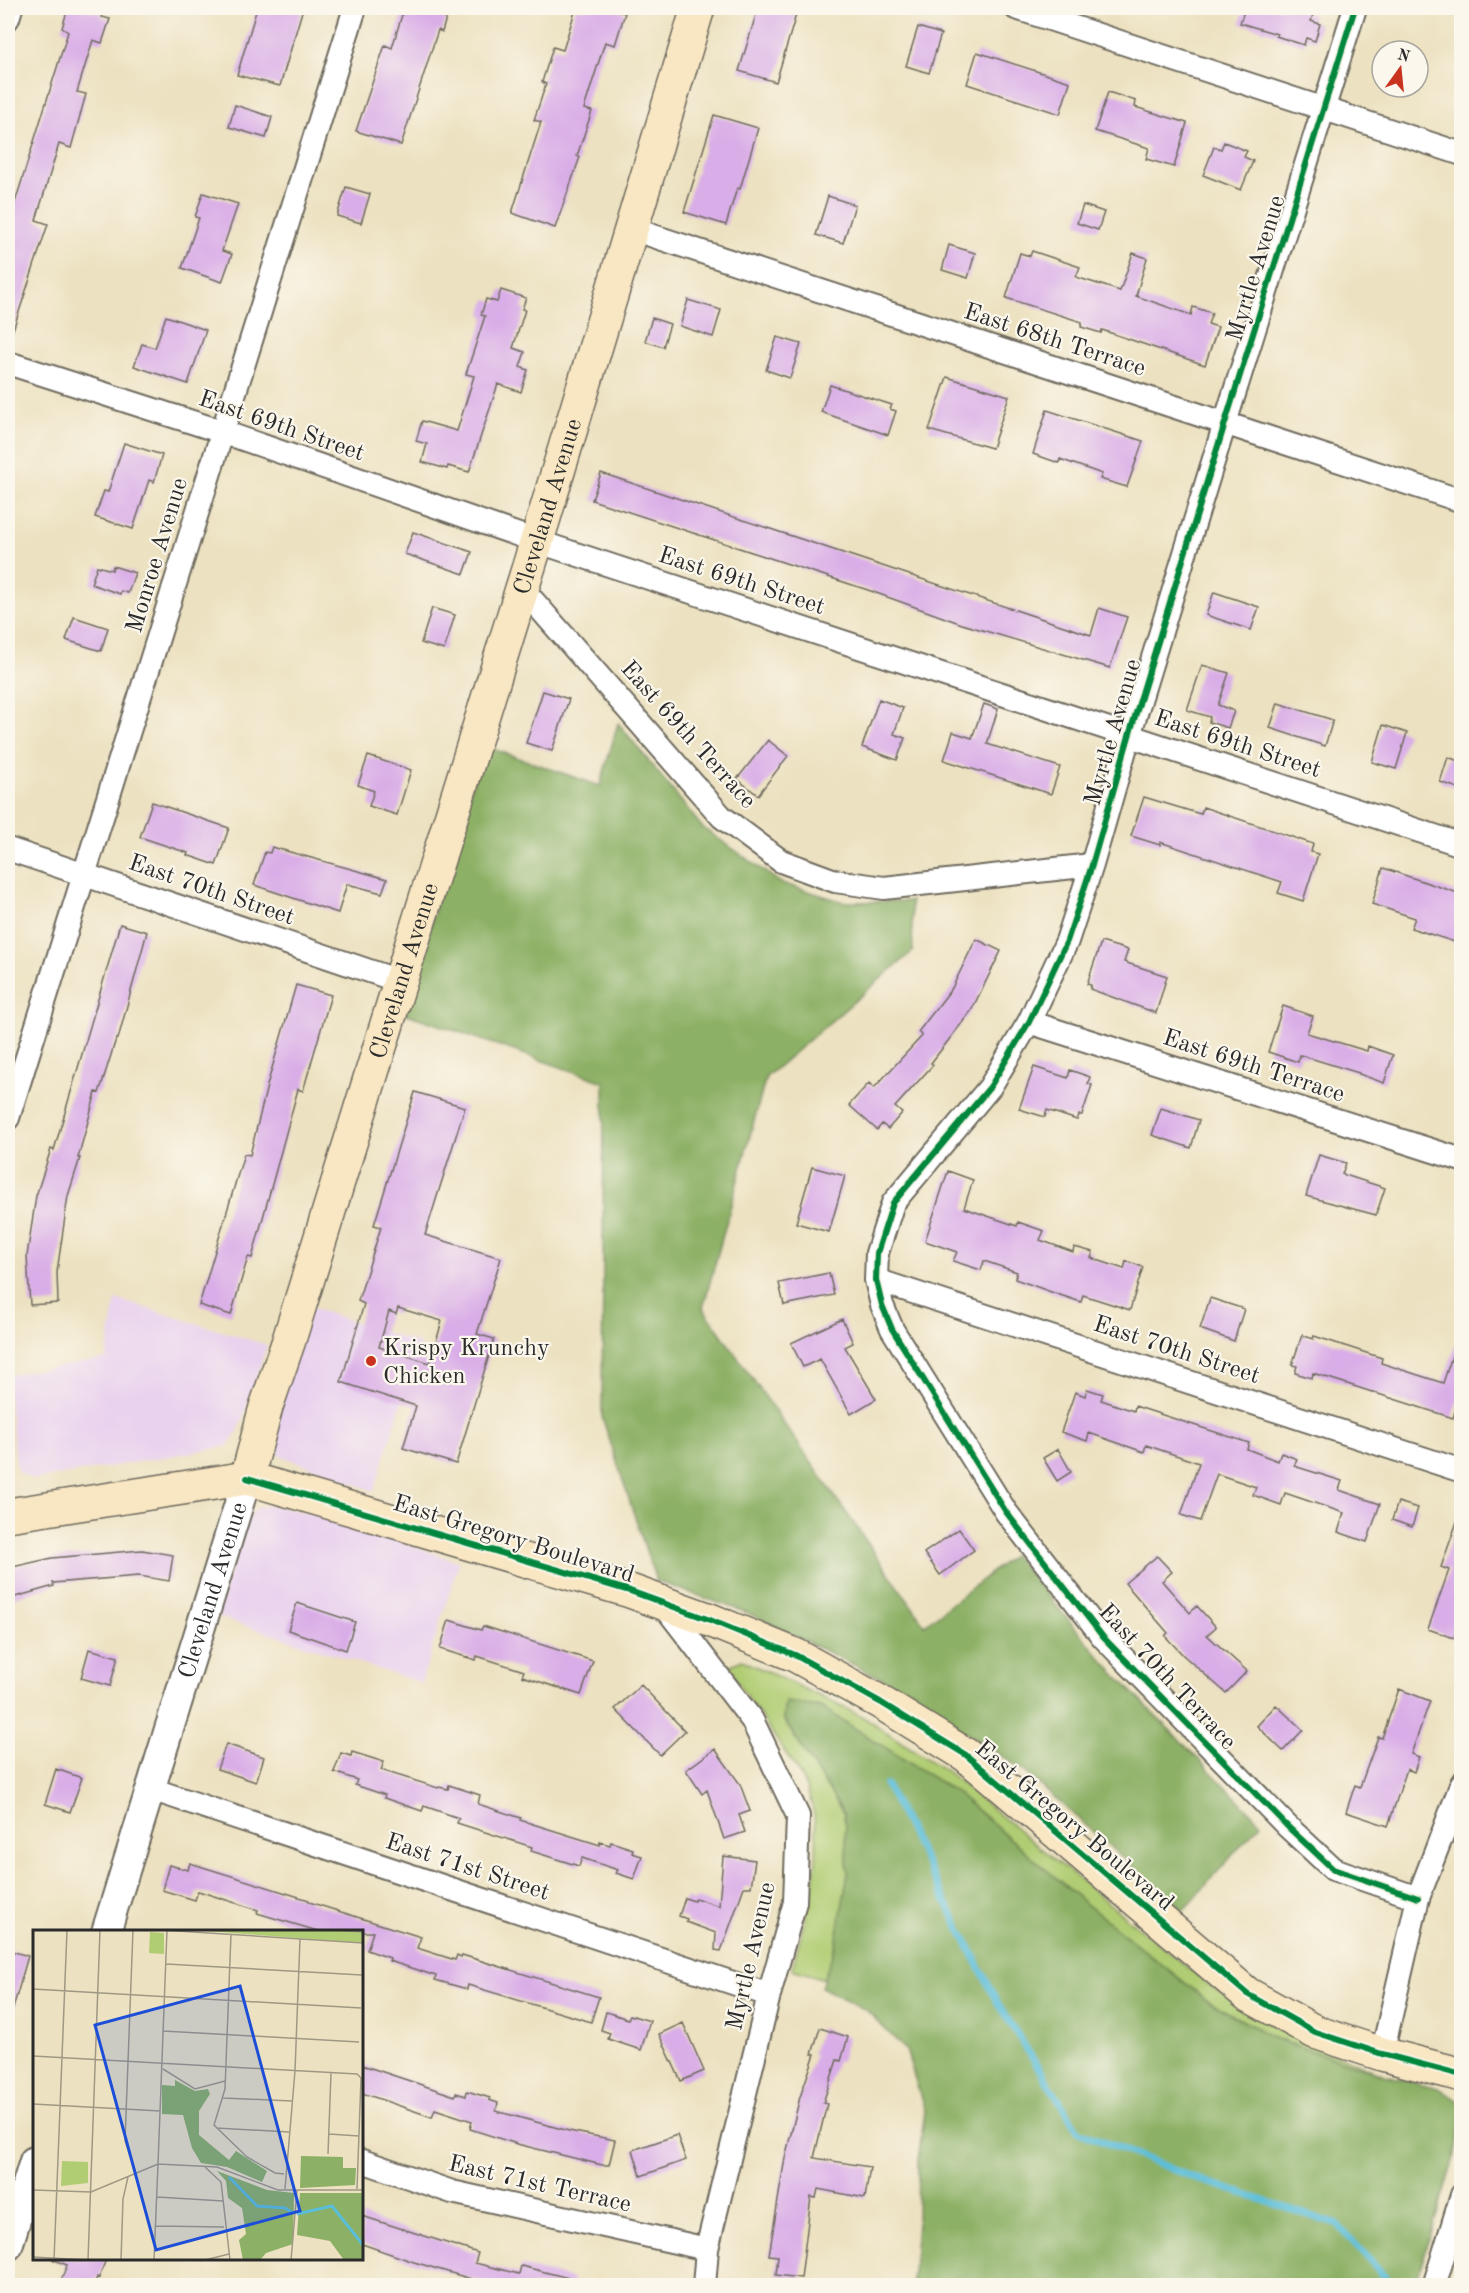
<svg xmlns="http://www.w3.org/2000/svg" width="1469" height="2293" font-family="'Old Standard TT',serif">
	<rect width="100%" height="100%" fill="#fbf7ec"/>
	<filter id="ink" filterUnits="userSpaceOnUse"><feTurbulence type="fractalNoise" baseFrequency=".0167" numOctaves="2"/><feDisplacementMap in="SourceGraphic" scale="12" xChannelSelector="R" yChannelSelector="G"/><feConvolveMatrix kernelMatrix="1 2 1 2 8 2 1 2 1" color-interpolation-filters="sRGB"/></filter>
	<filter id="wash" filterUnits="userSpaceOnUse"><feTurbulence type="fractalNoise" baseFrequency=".008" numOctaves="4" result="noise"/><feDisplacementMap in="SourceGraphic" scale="24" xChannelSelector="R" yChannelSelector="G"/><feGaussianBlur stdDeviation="1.35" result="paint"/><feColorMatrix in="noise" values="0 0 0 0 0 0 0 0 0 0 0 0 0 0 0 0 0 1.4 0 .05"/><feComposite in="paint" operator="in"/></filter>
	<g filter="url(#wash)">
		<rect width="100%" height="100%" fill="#ece1c0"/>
		<path fill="#e9d2ee" d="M116,1299L267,1345L238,1432L227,1446L33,1480L17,1470L8,1391V1375L106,1359Z
			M309,1307L420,1344L374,1491L279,1455L268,1445Z
			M271,1505L331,1518L459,1562L421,1683L216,1616L247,1518L257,1508Z"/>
		<path fill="#b1cd73" stroke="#6e7c4f" stroke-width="1.5" d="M742,1660L860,1715L946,1771L1209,1985L1284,2032L1384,2075L1274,2038L1209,2002L1085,1903L957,1793L821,1707L785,1702L783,1719L844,1814L848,1873L836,1944L824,1979L792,1969C807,1911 831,1845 805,1785C796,1765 780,1746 768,1727C758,1710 733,1682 731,1665Z"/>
		<path fill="#8cb065" stroke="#5c6e48" stroke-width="1.5" d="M618,723L702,827L781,883L844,902L911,901L913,951L766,1077L703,1308L925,1625L1013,1555L1113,1672L1261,1823L1183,1911L1024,1771L891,1683L748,1613L656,1581L602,1417L604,1082L404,1013L484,746L600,786Z
			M785,1702L821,1707L957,1793L1085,1903L1209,2002L1274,2038L1384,2075L1439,2088L1461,2103V2120L1457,2149L1415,2285H912L917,2224L918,2160L925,2111L906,2050L866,2010L821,1987L836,1944L848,1873L844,1814L783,1718Z"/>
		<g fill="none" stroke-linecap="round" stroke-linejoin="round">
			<path stroke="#5bbed9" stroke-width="7" d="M886,1785L1000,2007L1079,2132L1189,2176L1338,2225L1393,2286"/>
		</g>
		<g id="blocks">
			<path fill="#d9ade7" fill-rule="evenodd" d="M68,8H81L103,14L102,17L110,19L102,43L93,40L77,92L86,94L71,148L59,144L36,220L48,224L11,336H8V225L68,32L62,28Z
				M257,8H303L280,86L237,75Z
				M404,8H449L442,32L438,30L401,145L356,131L385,45L392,48Z
				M576,8H608L625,13L615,45L605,42L584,109L592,111L577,156L580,157L555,228L512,213L541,122L534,120L546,84L542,82L553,47L563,50Z
				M758,8H798L776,82L739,71Z
				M1245,8H1290L1313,15L1311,21L1320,24L1315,41L1306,38L1304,45L1276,36L1277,34L1240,23Z
				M918,27L941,34L929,73L906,66Z
				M977,52L1070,82L1060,114L967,84Z
				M1108,92L1136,101L1135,107L1187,123L1174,167L1146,159L1149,148L1095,131Z
				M235,105L272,117L266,138L229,127Z
				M714,115L758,128L740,189L737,188L726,225L684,212Z
				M1224,142L1247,151L1244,157L1253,161L1241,190L1203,175L1214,147L1221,149Z
				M346,187L370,194L361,223L337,216Z
				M203,193L238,204L222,251L232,254L222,282L182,268L199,218L195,217Z
				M828,196L855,205L843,243L816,235Z
				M1083,205L1104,212L1098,230L1077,223Z
				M949,245L975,253L968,278L942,270Z
				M1032,251L1080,267L1076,277L1120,291L1133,253L1147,258L1136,296L1191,315L1193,307L1212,313L1208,324L1218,327L1205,365L1102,330L1101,333L1081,327L1082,322L1006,298L1020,253L1030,256Z
				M501,290L526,298L522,309L525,310L513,348L525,352L520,367L528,370L521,392L498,384L469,472L448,466L447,469L422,462L427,444L416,441L422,421L457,431L474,376L466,374L485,316L481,315L486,299L497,302Z
				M688,300L721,310L713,337L680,326Z
				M166,316L206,330L188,384L134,366L142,344L155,348Z
				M652,318L670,324L663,347L645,341Z
				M777,337L801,344L790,378L766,370Z
				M947,377L1009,396L992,448L929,430Z
				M830,385L892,405L890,409L896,411L888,435L821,412Z
				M1047,410L1143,441L1127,487L1100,479L1102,474L1060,459L1059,463L1033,454Z
				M124,443L162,455L154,482L149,480L133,529L95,517L104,491L108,492Z
				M601,473L1091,635L1099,608L1127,617L1110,668L962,624L868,590L592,500Z
				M413,532L472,552L464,574L405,554Z
				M97,566L112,570L113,566L135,573L128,593L121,591L120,594L91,584Z
				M1214,592L1259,607L1251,630L1206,615Z
				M432,608L455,615L444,650L421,643Z
				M74,617L108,628L101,651L66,640Z
				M1202,665L1229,673L1218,705L1234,711L1228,728L1209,722L1210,717L1187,710Z
				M543,691L569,699L552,751L526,743Z
				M879,699L903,708L894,734L905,738L897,760L862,747Z
				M1278,703L1333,720L1325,746L1270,728Z
				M984,704L998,709L987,744L1060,767L1051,794L944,760L953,732L972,738Z
				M1383,725L1407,733L1396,769L1372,762Z
				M768,740L788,756L758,795L737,779Z
				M368,756L411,770L397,815L369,806L374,791L358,785Z
				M1448,757L1461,762V789L1440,782Z
				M1144,797L1197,813L1201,814L1203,807L1313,844L1311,852L1318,854L1303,901L1278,893L1282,882L1160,842V845L1131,836Z
				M152,802L229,828L216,865L187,855L188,853L140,837Z
				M272,847L387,879L382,893L347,884L338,913L254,885L265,852L270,853Z
				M1383,868L1461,894V944L1411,928L1415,918L1372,904Z
				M120,924L147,932L118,1039H116L99,1093L96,1092L78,1158H80L68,1196L57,1272L58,1303L30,1305L27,1256L36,1196L51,1149L54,1150Z
				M976,939L1001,951L971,1011L931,1063L933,1065L895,1107L902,1113L888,1129L882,1124L877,1130L849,1105L869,1083L874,1088L922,1036L918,1032L952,988Z
				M1101,942L1128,950L1124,962L1167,976L1156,1013L1090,989L1091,985L1087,984Z
				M296,985L331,995L303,1091L298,1089L252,1258L248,1257L231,1315L199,1305L244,1154L250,1155L268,1082Z
				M1283,1006L1313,1016L1307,1033L1367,1051L1368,1046L1393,1055L1384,1083L1359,1074V1073L1300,1055L1298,1062L1268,1052Z
				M1034,1067L1068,1078L1070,1070L1090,1077L1088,1084L1092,1085L1082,1115H1079L1077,1120L1047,1110L1045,1117L1019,1109Z
				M415,1092L465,1107L425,1235L501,1258L477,1334L494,1339L456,1464L403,1448L416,1406L341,1382L364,1304L358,1301L381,1227L374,1225ZM398,1308L442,1321L430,1363L379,1347L389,1311L396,1314Z
				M1161,1108L1199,1120L1191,1148L1152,1135Z
				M1319,1155L1346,1163L1342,1174L1385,1188L1376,1215L1306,1196Z
				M812,1167L845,1176L829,1232L796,1223Z
				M948,1171L973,1180L964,1208L1017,1226L1018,1222L1044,1231L1040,1240L1073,1252L1074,1247L1093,1252L1091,1258L1124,1269L1126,1261L1143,1267L1130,1310L1083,1295L1081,1302L1054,1293L1015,1279L1017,1272L984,1261L981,1270L953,1261L957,1252L925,1241Z
				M829,1273L834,1295L784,1305L779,1283Z
				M1210,1298L1244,1309L1234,1341L1200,1329Z
				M842,1319L853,1343L845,1347L876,1399L851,1414L820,1359L803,1367L791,1343Z
				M1302,1335L1313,1339L1314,1336L1382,1358L1381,1363L1443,1383L1458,1338H1461V1391L1453,1418L1313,1373L1312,1378L1295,1373L1297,1366L1292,1365Z
				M1087,1389L1103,1394L1101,1400L1134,1411L1135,1406L1249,1443L1247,1449L1278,1461L1281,1453L1297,1459L1294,1466L1342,1481L1339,1490L1380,1504L1367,1542L1338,1532L1344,1513L1285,1493L1281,1505L1253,1495L1256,1487L1217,1474L1200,1521L1181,1515L1199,1463L1146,1445L1144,1452L1089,1433L1087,1441L1061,1432L1075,1392L1085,1396Z
				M1058,1449L1071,1472L1057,1481L1043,1458Z
				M1398,1502L1418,1508L1412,1527L1392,1520Z
				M1459,1516H1461V1634L1456,1632L1454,1638L1428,1629L1449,1570L1441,1567Z
				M959,1529L974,1550L940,1575L924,1553Z
				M142,1550L173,1555L169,1581L139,1576L53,1583L54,1586L8,1599V1568L52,1558Z
				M1157,1556L1172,1572L1162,1581L1190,1613L1197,1606L1216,1627L1207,1635L1247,1671L1226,1693L1184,1656L1165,1636L1168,1633L1125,1583Z
				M297,1603L355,1622L346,1650L288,1630Z
				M449,1620L481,1630L483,1626L593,1661L581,1695L522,1676L524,1671L477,1656L476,1660L440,1649Z
				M89,1649L118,1657L110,1686L81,1678Z
				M641,1685L685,1731L660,1755L615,1709Z
				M1399,1689L1430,1701L1411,1754L1419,1757L1414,1772L1407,1769L1388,1826L1346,1812L1355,1785L1360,1787L1378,1737L1382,1738Z
				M1276,1705L1303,1730L1283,1751L1257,1726Z
				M226,1744L264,1757L256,1782L217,1769Z
				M715,1749L740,1784L750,1811L739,1815L745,1832L724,1839L707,1790L702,1794L686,1770Z
				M352,1752L384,1762L381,1770L438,1788L439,1787L448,1789L449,1785L480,1795L478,1804L521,1818L520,1820L600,1845V1842L610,1845L611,1842L633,1849L632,1853L642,1856L634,1879L616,1873L618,1870L582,1858L579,1866L531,1851L532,1847L457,1823L459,1818L424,1806L422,1811L384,1798L385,1795L355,1785L357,1780L334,1772L341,1753L351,1756Z
				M56,1769L82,1778L70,1812L45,1804Z
				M723,1856L755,1860L751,1887H744L721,1951L715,1950L716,1933L686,1922L687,1919L679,1916L685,1898L694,1901L695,1898L719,1906Z
				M190,1863L309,1900V1902L421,1937L417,1948L455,1960L457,1955L461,1957L462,1955L599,1997L591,2022L468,1985L467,1989L435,1980L436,1976L389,1961L390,1958L367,1950L373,1932H321L257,1913L258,1910L198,1891L195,1900L162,1890L169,1865L188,1870Z
				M8,1950L28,1956L12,2012H8Z
				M606,2012L628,2019L630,2015L650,2021L641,2050L608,2039L610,2033L601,2030Z
				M683,2023L704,2071L681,2081L659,2034Z
				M820,2028L848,2037L841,2061L837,2060L823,2103L827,2104L814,2158L870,2167L865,2198L818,2189L816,2198L811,2197L801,2278L776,2275L778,2256L769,2255L785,2158L800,2097L815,2054H812Z
				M362,2065L455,2096L456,2093L466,2096L467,2091L490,2098L489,2100L498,2103L496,2111L569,2131L615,2140L609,2165H602L517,2144L470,2129L472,2121L435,2109L432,2117L362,2093Z
				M677,2135L686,2160L641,2176L633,2150Z
				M362,2216L478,2253L475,2263L519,2274L521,2266L573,2279L572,2286H495L414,2262L362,2244Z
				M52,2259H106L99,2278L97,2277L94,2286H59L67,2265Z"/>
		</g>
	</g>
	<g filter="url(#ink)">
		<use href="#blocks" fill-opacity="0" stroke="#6f6b5f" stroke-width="1.5"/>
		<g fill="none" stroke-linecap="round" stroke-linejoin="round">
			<defs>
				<path id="minor" d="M1016,8L1462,154
					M1355,8L1225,423L1129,736L1092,865L1067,941L1029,1022L990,1087L893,1203L877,1253L876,1280L882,1305L892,1329L1006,1512L1103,1637L1288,1827L1333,1869L1418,1898
					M8,18L11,8
					M632,229L1462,501
					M8,363L223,432L536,541L1462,845
					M521,587L722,817L781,861L835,881L884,888L1092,865
					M8,849L399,981
					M1029,1022L1462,1160
					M8,1118L355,8
					M876,1280L1462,1471
					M662,1603L752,1720L798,1816L795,1902L769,1995L707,2249L704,2286
					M151,1789L769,1995
					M1382,2054L1418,1898L1462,1783
					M362,2161L452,2192L707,2249
					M1434,2286L1462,2195"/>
				<g id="tertiary">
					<path id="s1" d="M106,1932L247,1478"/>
					<path d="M8,2246L34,2161"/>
				</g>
				<g id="secondary">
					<path id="s2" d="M247,1478L266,1407L288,1343L543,521L698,8"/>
					<path d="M8,1515L247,1478L630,1591L710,1620L795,1655L880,1702L966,1755L1247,1994L1315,2032L1382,2054L1462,2075"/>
				</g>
			</defs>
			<use href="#minor" stroke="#6f6b5f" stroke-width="26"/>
			<use href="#tertiary" stroke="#6f6b5f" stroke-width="32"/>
			<use href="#secondary" stroke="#6f6b5f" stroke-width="36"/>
			<use href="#minor" stroke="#fff" stroke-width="22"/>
			<use href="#tertiary" stroke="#fff" stroke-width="28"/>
			<use href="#secondary" stroke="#f9e7c3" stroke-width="33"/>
			<defs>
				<path id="cycleway" d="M1355,8L1225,423L1129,736L1092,865L1067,941L1029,1022L990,1087L893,1203L877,1253L876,1280L882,1305L892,1329L1006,1512L1103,1637L1288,1827L1333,1869L1418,1898
					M247,1478L630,1591L710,1620L795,1655L880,1702L966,1755L1247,1994L1315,2032L1382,2054L1462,2075"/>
			</defs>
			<use href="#cycleway" stroke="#fbf7ec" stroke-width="10"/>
			<use href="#cycleway" stroke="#00873e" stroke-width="6"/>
		</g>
	</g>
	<circle fill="#c8321e" stroke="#fbf7ec" stroke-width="2" cx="371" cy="1361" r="6"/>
	<g text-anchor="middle" stroke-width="4.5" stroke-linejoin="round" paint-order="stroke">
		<g font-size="24" fill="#2b2b2b" stroke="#fbf7ec">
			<text transform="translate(1255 268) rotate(-73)" y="8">Myrtle Avenue</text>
			<text transform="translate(1055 339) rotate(18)" y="8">East 68th Terrace</text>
			<text transform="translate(282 425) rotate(19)" y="8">East 69th Street</text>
			<text dy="8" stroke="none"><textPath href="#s2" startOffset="1017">Cleveland Avenue</textPath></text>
			<text transform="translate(156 555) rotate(-73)" y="8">Monroe Avenue</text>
			<text transform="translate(742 580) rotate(18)" y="8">East 69th Street</text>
			<text transform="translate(1112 732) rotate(-74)" y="8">Myrtle Avenue</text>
			<text transform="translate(689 734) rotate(48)" y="8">East 69th Terrace</text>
			<text transform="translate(1238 743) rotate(18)" y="8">East 69th Street</text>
			<text transform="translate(212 889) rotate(19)" y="8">East 70th Street</text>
			<text dy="8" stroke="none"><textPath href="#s2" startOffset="531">Cleveland Avenue</textPath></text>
			<text transform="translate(1254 1065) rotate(18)" y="8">East 69th Terrace</text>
			<text transform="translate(1177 1349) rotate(18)" y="8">East 70th Street</text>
			<text transform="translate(514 1538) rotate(17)" y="8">East Gregory Boulevard</text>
			<text dy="8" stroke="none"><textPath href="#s1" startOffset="358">Cleveland Avenue</textPath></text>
			<text transform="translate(1168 1676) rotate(47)" y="8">East 70th Terrace</text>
			<text transform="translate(1075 1825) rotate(40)" y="8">East Gregory Boulevard</text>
			<text transform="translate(468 1866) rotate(18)" y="8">East 71st Street</text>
			<text transform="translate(750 1956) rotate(-77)" y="8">Myrtle Avenue</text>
			<text transform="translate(540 2183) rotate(13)" y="8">East 71st Terrace</text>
		</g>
		<g font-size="24" fill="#2b2b2b" stroke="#fbf7ec" text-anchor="start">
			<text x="383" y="1355">Krispy Krunchy<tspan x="383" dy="28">Chicken</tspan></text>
		</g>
	</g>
	<g transform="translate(33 1930)">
		<rect width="330" height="330" fill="#ece1c0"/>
		<path d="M160,0H330V13ZM117,2L131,3V24L116,23ZM29,231L55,232V253L28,256Z" fill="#b1cd73"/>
		<path d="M142,150L162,161L175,159L177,164L166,181V205L196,230L203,221L234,241L229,252L194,237L168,233L159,218L150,185L129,184V155L142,156ZM268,226L310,227V238H323L322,255L267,258ZM184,241L234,260L261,263L260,314L233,323L227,330H210L206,310L213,304L209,278L195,268L193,251ZM267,263H330V330H311L297,311L264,305Z" fill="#8cb065"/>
		<path fill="none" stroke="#5bbed9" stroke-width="3" d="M196,247L224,276L252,278L260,283M264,284L299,276L330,315"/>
		<path fill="none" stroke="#9f9884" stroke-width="1.5" d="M100,0L92,211L103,244M128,0L330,13M302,0L330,2M198,4L192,159L181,195L214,227L242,243L251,244M133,34L329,45M0,59L328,78M130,101L326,112M0,126L324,144L328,148L324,259M130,139L162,159L192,151M190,168L259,171M0,174L127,181M183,198L256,202M296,204L326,206M295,224L298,143M125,234L134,0M172,237L188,252L197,330M252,259L262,141L267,9M0,260L58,262L125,234L184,237L245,260H330M124,267L190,271M123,296L191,297M0,327L55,330M21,330L34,0M55,330L67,0M88,330L90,269L95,247M121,330L125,234M172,330L196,324M258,330L264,260"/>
		<path fill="#1d4ed8" fill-opacity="0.15" stroke="#1d4ed8" stroke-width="3" d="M207,56L267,281L123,320L62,95Z"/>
		<rect width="330" height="330" fill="none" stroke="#2b2b2b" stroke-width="3"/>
	</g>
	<rect width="1469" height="2293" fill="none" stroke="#fbf7ec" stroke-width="30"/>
	<g transform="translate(1400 69) rotate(15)"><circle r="28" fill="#fbf7ec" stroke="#a8a59f" stroke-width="1.5"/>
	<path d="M0-4.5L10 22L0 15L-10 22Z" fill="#c8321e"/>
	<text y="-9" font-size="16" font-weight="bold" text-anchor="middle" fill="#2b2b2b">N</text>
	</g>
</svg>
